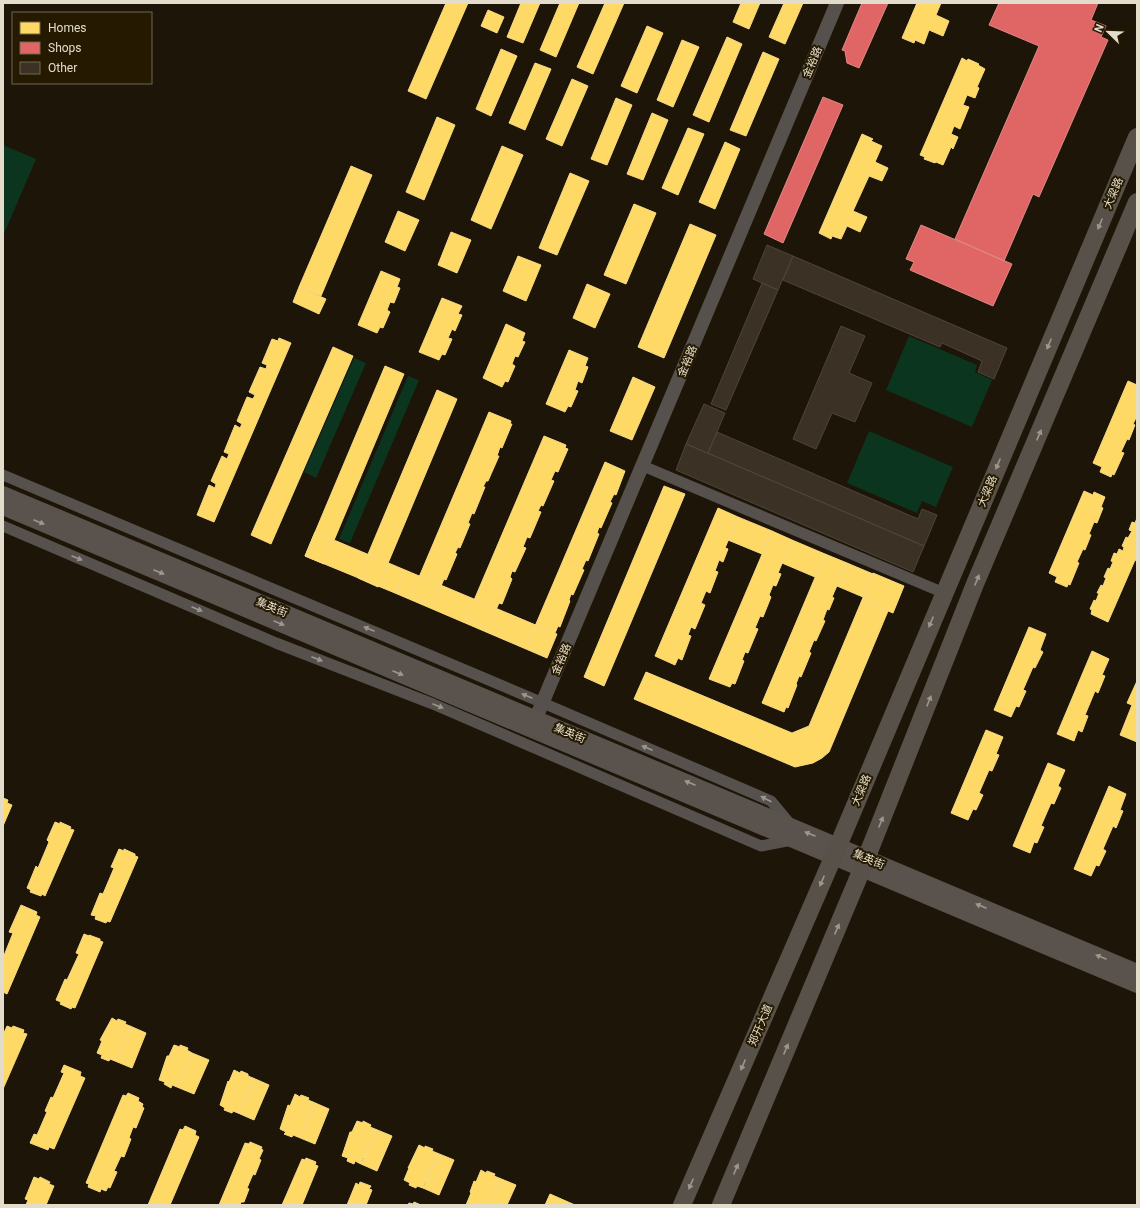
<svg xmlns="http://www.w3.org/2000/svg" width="1140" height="1208" font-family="Roboto,'Noto Sans SC',sans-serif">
	<rect width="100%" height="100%" fill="#1d1608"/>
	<path fill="#0b351f" d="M3,145L36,159L3,236Z
		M909,336L977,365L975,372L992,380L972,427L886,390Z
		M354,358L366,363L316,478L304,472Z
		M408,376L419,380L350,543L339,539Z
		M869,431L953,467L936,507L922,501L917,513L847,483Z"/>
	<path fill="#ffd966" stroke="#f7da84" d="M446,3H468L426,99L408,91Z
		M521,3H540L523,43L507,37Z
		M560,3H579L556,57L540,50Z
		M605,3H624L593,74L577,67Z
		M741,3H760L749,29L733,22Z
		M784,3H803L785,44L769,37Z
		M917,3H941L936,15L949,21L943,36L929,30L924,44L915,40L914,43L902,38Z
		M488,10L504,17L497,33L481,26Z
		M647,26L663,33L637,93L621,86Z
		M727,37L742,44L709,122L693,115Z
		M682,40L699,47L673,107L657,100Z
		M501,49L517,56L491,116L476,109Z
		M763,52L779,59L746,136L730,130Z
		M962,58L967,61L968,59L979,64L978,65L985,69L977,87L979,88L975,98L967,95L963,105L969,107L960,129L954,126L951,134L958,137L953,149L951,147L943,165L936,162L935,163L924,159L925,157L920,155Z
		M535,63L551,69L525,130L509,123Z
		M572,79L588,86L562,146L546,139Z
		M616,98L632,105L607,165L591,159Z
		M652,113L668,120L643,180L627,174Z
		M437,117L455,125L424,200L406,192Z
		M688,128L704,134L678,195L662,188Z
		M862,134L873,139L871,141L882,146L875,162L888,168L882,181L869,176L853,211L867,217L860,232L847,226L841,239L832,236L831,239L819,233Z
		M725,142L740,149L715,209L699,202Z
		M502,146L523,155L491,229L471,220Z
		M351,166L372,175L321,296L299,287Z
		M570,173L589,181L557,255L539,248Z
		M634,204L656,213L626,284L604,275Z
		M398,211L419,220L405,251L385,242Z
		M690,224L716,235L664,358L638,347Z
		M451,232L471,240L457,273L438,265Z
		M518,256L541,265L526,301L503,291Z
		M381,271L400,279L397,287L400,288L394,303L390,302L387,310L390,312L383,328L380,327L377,333L358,325Z
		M587,284L610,294L595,328L573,318Z
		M299,287L326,299L319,314L293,302Z
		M442,298L462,306L458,314L462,315L455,331L452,329L448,338L452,339L445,355L442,354L439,360L419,352Z
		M506,324L525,333L522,341L525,342L518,357L515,356L512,364L515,366L508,382L505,381L502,387L483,378Z
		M279,338L291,343L214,522L197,515L209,485L215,488L216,484L211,481L222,456L227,459L229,454L224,452L235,425L240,428L242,424L237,421L247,397L253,399L255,395L249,392L260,367L266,369L267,365L262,363L272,339L278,341Z
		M333,347L353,356L271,544L251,535Z
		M569,350L588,358L585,366L588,367L582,383L578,381L575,390L578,391L571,407L568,406L565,412L546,404Z
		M385,366L404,374L324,564L305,556Z
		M633,377L655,387L632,440L610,431Z
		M1128,381L1137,385V416L1133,424L1135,425L1129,440L1127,439L1121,452L1124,453L1114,475L1112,474L1111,477L1100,472L1102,467L1093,463Z
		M437,390L457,399L378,587L358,578Z
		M489,412L511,421L510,424H512L502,448L500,447L497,456H499L488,481H486L483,487H485L474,514L472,513L468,523L470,524L460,548L458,547L455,553L457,554L446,580L444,579L433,605L411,596Z
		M544,436L566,445L565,448L568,449L558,472L555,471L551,480L554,481L543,506L541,505L538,511L541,512L530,538L527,537L523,547L526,548L515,572L512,571L510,577L512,579L502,604L499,603L488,628L466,619Z
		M605,462L625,471L616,495L614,494L610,502L612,503L601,528L599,527L597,533L599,534L588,561L586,560L582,569L584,570L573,595L571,594L569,600L570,601L560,627L558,626L546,654L527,645Z
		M664,486L685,494L604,686L584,677Z
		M1084,491L1093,495L1094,492L1105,497L1101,507L1103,508L1097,523L1094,522L1089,534L1091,535L1085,550L1083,549L1077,562L1079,563L1070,585L1068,584L1067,587L1055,582L1057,577L1049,573Z
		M718,508L738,517L725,548L728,549L723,562L719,560L715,571L718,572L710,593L706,591L701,603L705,605L695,629L691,627L688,635L691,636L682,660L678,658L675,665L655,656Z
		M738,517L772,531L762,554L728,540Z
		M1137,518V561L1135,560L1108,622L1091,614L1092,610L1090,609L1094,600L1096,601L1099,593H1097L1101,585L1103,586L1106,578L1104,577L1108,568L1110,569L1113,562L1111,561L1114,553L1117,554L1119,549L1123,551L1124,547L1122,546L1126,537L1128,538L1132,531L1129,530L1132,522L1135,523Z
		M772,531L792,540L778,573L781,574L776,586L773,585L769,595L771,597L763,617L760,616L755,628L758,629L748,653L745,652L742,660L744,661L735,684L732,683L730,687L709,679Z
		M315,532L405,570L395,593L305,556Z
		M792,540L825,554L815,577L782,563Z
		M825,554L847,563L832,597L834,598L829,610L827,609L823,620L825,621L816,641L814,640L809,652L811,653L801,677L799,676L796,684L797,685L788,708L786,707L784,712L762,703Z
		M847,563L873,574L863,597L837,586Z
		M405,570L557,634L547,658L395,593Z
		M873,573L904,586L893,613L862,600Z
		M862,600L888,611L829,752L822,758L813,763L795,767L634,699L646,672L792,733L809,726Z
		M1029,627L1046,634L1040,650L1043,652L1035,668L1033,667L1023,690L1026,691L1019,707L1016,706L1011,717L994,710Z
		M1092,651L1109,659L1102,675L1105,676L1098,693L1095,691L1085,715L1088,716L1082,732L1078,730L1074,741L1057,734Z
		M1137,681V707L1127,703Z
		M1132,705L1137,707V742L1120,735Z
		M986,730L1003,737L996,754L999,755L992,771L989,770L979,793L983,795L976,810L973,809L968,820L951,813Z
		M1048,763L1065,770L1058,786L1061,788L1054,804L1051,803L1041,826L1044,827L1037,843L1034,842L1030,853L1013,846Z
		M1109,786L1126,794L1120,810L1123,811L1116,828L1113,826L1103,849L1106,851L1099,866L1096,865L1091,876L1074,869Z
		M3,798L8,800L7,803L12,805L3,826Z
		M55,822L60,824V822L71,827L70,829L74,830L45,896L42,894L41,896L30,892L31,890L27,888L36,866L38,868L49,842L47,840Z
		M119,849L124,851V849L135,854V856L138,857L110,922L107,921L106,923L95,919L96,916L91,915L100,893L103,894L114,868L111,867Z
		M21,905L37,912L36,915L40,917L7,994L3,992V958L13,933L9,932Z
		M84,934L89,936V935L100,939V941L103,942L75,1008L72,1007L71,1009L60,1004L61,1002L56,1000L65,979L67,980L79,954L76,953Z
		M112,1018L117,1021L118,1019L126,1022L125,1024L130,1026L128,1031H130L126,1040L125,1039L121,1048L122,1049L119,1056L118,1055L115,1061L110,1059L109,1061L101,1058L102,1055L97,1053L102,1041L100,1040Z
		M7,1026L12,1028L13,1026L24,1030L23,1033L27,1034L3,1089V1035Z
		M130,1026L146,1033L132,1068L115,1061L122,1049L121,1048L125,1039L126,1040L130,1031H128Z
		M174,1045L180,1047V1045L188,1048L187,1050L192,1053L190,1057L192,1058L189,1066L187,1065L183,1074L185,1075L182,1082L180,1081L177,1087L172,1085L171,1088L164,1084L165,1082L159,1080L167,1056H169Z
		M192,1053L209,1060L194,1094L177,1087L180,1081L182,1082L185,1075L183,1074L187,1065L189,1066L192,1058L190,1057Z
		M64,1065L81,1072L80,1076L85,1078L54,1149L49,1147L48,1150L30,1143L34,1134L37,1135L47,1112L45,1111L51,1097L53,1098L64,1073L61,1072Z
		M234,1070L240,1073L241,1071L248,1074V1076L253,1078L251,1083L253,1084L249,1092L247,1091L243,1100L245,1101L242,1108L240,1107L238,1113L233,1111L232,1113L224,1110L225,1108L220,1105L228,1081L229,1082Z
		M253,1078L269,1085L254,1120L238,1113L240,1107L242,1108L245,1101L243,1100L247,1091L249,1092L253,1084L251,1083Z
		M128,1093L139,1098L138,1101L143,1104L142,1107L144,1108L136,1128L133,1127L129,1138L131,1139L124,1157L121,1156L114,1171L117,1172L110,1188L108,1187L106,1191L101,1189L100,1192L88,1187L89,1184L86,1183L123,1095L126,1096Z
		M295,1094L300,1097L301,1095L309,1098L308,1100L313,1102L311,1107L313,1108L310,1116L308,1115L304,1124L306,1125L303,1132L301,1131L298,1137L293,1135L292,1137L284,1134L286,1132L280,1129L288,1105L290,1106Z
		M313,1102L329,1109L315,1144L298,1137L301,1131L303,1132L306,1125L304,1124L308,1115L310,1116L313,1108L311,1107Z
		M357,1121L363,1123V1121L371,1125L370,1127L375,1129L373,1133L375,1134L372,1142H370L366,1151H368L365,1158H363L361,1164L355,1161L354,1164L347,1161L348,1158L342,1156L350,1132H352Z
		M185,1126L196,1131L195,1135L199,1137L170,1205H148L180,1129L183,1130Z
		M375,1129L392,1136L377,1171L361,1164L368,1151H366L370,1142H372L375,1134L373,1133Z
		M250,1142L262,1147L261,1149L263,1150L259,1159L261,1160L255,1175L253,1174L247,1188L249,1189L244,1202H241L240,1205H219L245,1143L249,1144Z
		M419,1145L425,1148V1146L433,1149L432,1151L437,1153L435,1158L437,1159L434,1167L432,1166L428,1175L430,1176L427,1183L425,1182L423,1188L417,1186L416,1188L409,1185L410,1183L404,1180L409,1168H408Z
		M437,1153L454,1160L439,1195L423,1188L430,1176L428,1175L432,1166L434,1167L437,1159L435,1158Z
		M306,1158L316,1162L315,1165L318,1166L302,1205H282L302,1159L305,1160Z
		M481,1170L486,1173L487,1171L495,1174L494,1176L499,1178L497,1183L499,1184L496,1191H494L490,1200L492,1201L490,1205H466L471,1193L470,1192L474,1181L476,1182Z
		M34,1177L39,1179L40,1177L50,1182L49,1184L54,1186L46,1205H26L28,1200L25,1199Z
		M499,1178L516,1185L507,1205H490L492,1201L490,1200L494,1191H496L499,1184L497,1183Z
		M360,1182L371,1186L369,1189L372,1190L366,1205H347L356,1183L359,1185Z
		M550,1194L575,1205H545Z
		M414,1202L421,1205H408L409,1203L413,1204Z"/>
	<path fill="#e06666" stroke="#e18984" d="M862,3H888L859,68L847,63L845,51L842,50Z
		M999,3H1098L1091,20L1106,26L1101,37L1108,40L1039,197L1033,194L1004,261L955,239L1039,46L989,25Z
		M823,97L843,105L783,243L764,234Z
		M921,225L1012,264L993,306L910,270L914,262L906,259Z"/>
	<path fill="#3b3124" stroke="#4e453a" d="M767,245L793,256L778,290L753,279Z
		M793,256L1007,348L994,379L978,372L982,361L942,343L940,347L783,280Z
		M762,283L778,290L726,410L711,404Z
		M841,326L865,336L849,373L872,383L855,422L832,413L816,449L793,439Z
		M704,404L725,413L708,453L686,444Z
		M717,432L918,519L922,509L937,515L924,546L708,453Z
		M686,444L924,546L913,572L676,470Z"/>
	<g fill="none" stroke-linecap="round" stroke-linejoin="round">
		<path stroke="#56514d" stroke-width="11" d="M643,466L944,593
			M3,475L543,703L771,801L791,825
			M3,526L276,643L433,704L761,846L792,840"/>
		<path stroke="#56514d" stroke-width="14" d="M536,718L837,3"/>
		<path stroke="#59524d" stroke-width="16" d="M3,494L1137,972
			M3,507L1137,985"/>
		<path stroke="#585149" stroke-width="18" d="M682,1205L838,846L1137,137
			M721,1205L862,869L975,584L1137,202"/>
	</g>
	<defs><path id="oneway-solid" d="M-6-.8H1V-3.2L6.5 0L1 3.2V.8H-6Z"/></defs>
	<g fill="#9e968a">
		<use href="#oneway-solid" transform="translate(1100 224) rotate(113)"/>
		<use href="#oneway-solid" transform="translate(1049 344) rotate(113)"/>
		<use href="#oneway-solid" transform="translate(1039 435) rotate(-67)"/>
		<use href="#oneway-solid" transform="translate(998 464) rotate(113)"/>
		<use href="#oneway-solid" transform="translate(977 580) rotate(-67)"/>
		<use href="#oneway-solid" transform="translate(931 622) rotate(113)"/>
		<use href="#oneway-solid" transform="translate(929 701) rotate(-68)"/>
		<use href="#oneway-solid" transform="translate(881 822) rotate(-68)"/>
		<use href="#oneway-solid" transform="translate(822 881) rotate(113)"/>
		<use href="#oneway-solid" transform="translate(837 929) rotate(-67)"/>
		<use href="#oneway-solid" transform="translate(786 1049) rotate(-67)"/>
		<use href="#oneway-solid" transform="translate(743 1065) rotate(113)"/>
		<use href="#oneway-solid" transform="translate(736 1169) rotate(-67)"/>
		<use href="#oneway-solid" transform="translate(691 1184) rotate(113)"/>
	</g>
	<g fill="#9e978c">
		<use href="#oneway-solid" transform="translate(39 522) rotate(23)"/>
		<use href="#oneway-solid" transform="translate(159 572) rotate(23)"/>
		<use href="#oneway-solid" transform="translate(279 623) rotate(23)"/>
		<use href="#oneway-solid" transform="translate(398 673) rotate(23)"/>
		<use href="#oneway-solid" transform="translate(690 783) rotate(-157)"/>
		<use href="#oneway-solid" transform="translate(810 834) rotate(-157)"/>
		<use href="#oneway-solid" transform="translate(981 906) rotate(-157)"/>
		<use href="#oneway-solid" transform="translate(1101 957) rotate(-157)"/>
	</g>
	<g fill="#9d968c">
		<use href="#oneway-solid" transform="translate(77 558) rotate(23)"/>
		<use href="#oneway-solid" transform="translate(197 609) rotate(23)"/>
		<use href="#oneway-solid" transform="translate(369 629) rotate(-157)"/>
		<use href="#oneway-solid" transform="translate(317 659) rotate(21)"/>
		<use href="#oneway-solid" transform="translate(527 696) rotate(-157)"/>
		<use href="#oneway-solid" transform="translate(438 706) rotate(23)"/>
		<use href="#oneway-solid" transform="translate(647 748) rotate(-157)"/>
		<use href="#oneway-solid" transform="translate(766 799) rotate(-153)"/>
	</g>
	<g text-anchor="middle" stroke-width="4" stroke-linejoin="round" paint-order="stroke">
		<g font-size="11" fill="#e4dccb" stroke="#251900">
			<text transform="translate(812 62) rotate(-67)" y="4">金裕路</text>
			<text transform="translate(1113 193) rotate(-67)" y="4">大梁路</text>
			<text transform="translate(687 361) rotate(-67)" y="4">金裕路</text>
			<text transform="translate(987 491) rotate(-67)" y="4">大梁路</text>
			<text transform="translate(272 607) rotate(23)" y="4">集英街</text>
			<text transform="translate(561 659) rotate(-67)" y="4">金裕路</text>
			<text transform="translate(570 733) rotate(23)" y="4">集英街</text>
			<text transform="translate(861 790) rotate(-67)" y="4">大梁路</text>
			<text transform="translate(869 859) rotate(23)" y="4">集英街</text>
			<text transform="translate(760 1025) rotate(-67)" y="4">郑开大道</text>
		</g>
	</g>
	<rect width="1140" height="1208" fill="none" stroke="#e4dccb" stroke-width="8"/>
	<rect x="12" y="12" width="140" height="72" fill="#251900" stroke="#716751"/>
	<rect x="20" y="22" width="20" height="12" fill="#ffd966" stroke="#716751"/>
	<text x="48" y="32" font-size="12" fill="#e4dccb">Homes</text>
	<rect x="20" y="42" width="20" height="12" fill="#e06666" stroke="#716751"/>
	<text x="48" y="52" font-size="12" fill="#e4dccb">Shops</text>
	<rect x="20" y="62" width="20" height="12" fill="#3b3124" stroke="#716751"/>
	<text x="48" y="72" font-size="12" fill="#e4dccb">Other</text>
	<g transform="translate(1108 32) rotate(293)" stroke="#251900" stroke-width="3" paint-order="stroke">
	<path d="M0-3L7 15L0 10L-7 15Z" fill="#e4dccb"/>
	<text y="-6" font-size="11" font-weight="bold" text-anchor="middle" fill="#e4dccb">N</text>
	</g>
</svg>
